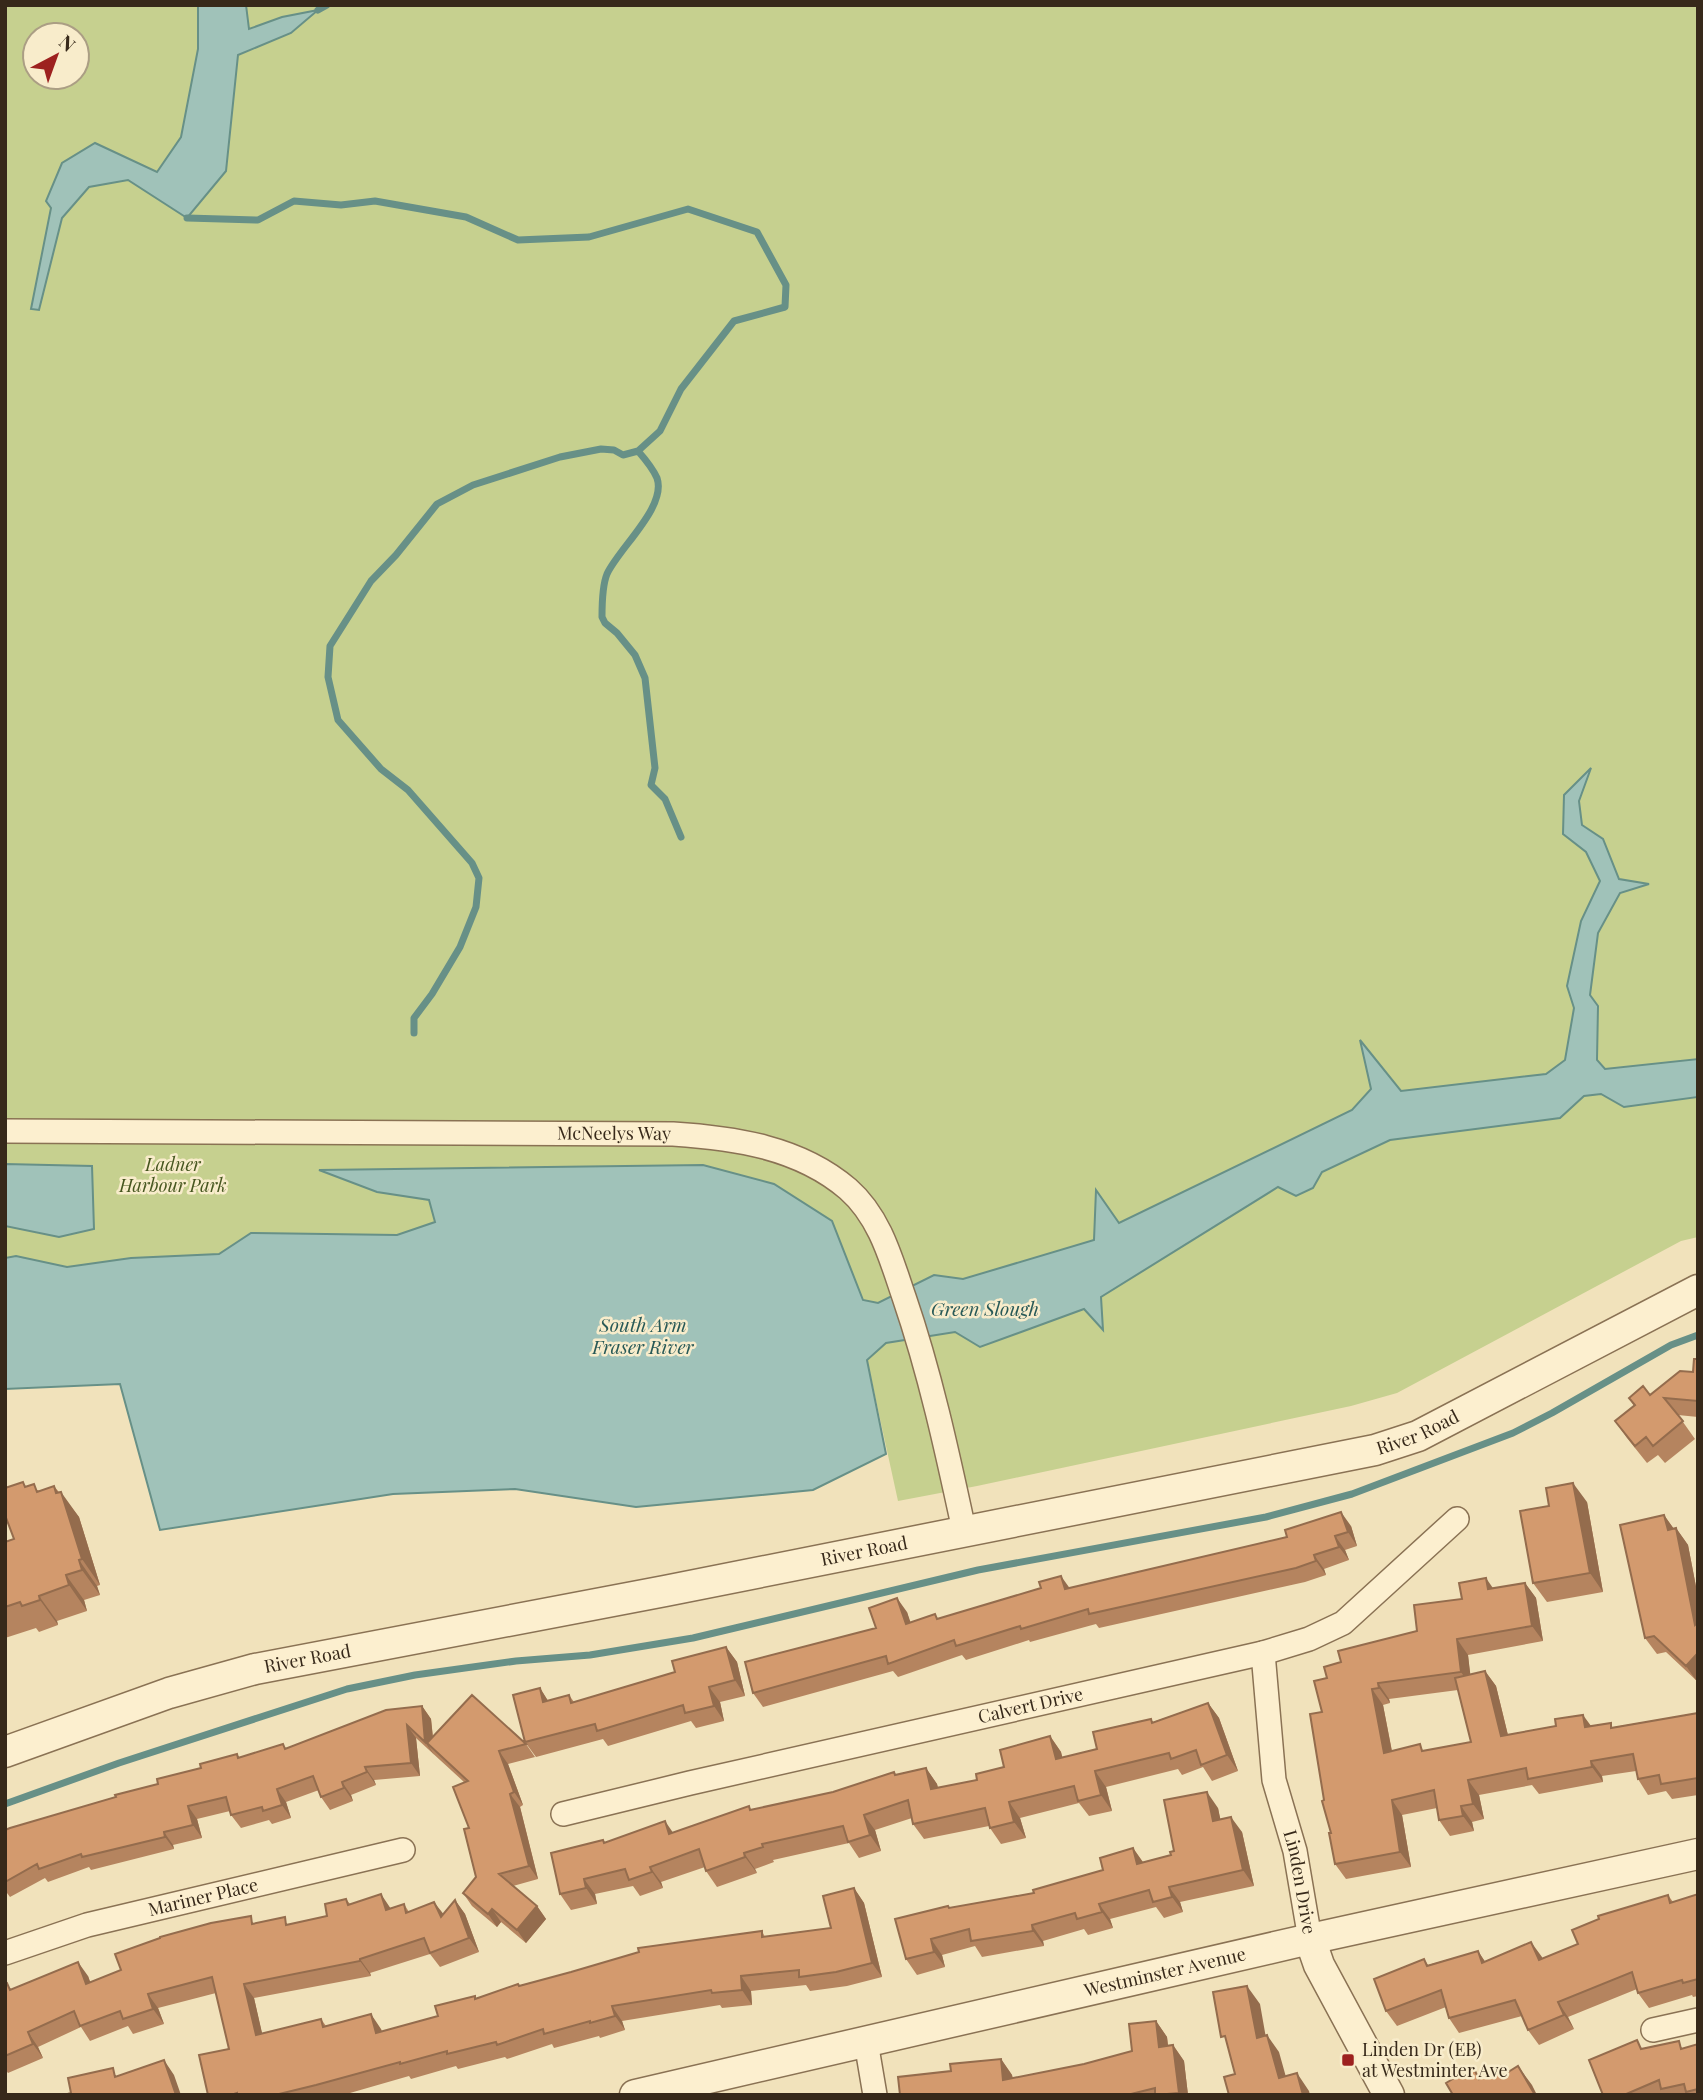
<svg xmlns="http://www.w3.org/2000/svg" width="1703" height="2100" font-family="'Playfair Display',serif">
	<rect width="100%" height="100%" fill="#f1e2bb"/>
	<path fill="#c6d08f" fill-rule="evenodd" d="M5,5H1698V1237L1681,1241L1397,1393L1351,1406L977,1486L898,1501L867,1359L863,1301L832,1221L377,1192L429,1200L435,1222L397,1235L251,1233L219,1254L131,1258L67,1267L16,1256L5,1258V1226L59,1237L92,1166L5,1164ZM35,35H77V77H35Z"/>
	<path fill="#a0c2b9" stroke="#679087" stroke-width="2" d="M198,5H246L249,29L282,17L318,10L291,33L238,55L226,171L187,218L128,180L89,187L62,218L39,310L31,309L51,208L46,201L62,163L95,143L157,172L181,137L198,49Z
		M1591,768L1579,801L1582,825L1603,839L1619,879L1649,884L1620,893L1598,933L1590,995L1598,1006L1597,1060L1605,1069L1698,1059V1097L1624,1107L1601,1094L1584,1096L1560,1118L1390,1140L1322,1172L1313,1188L1296,1196L1278,1187L1101,1297L1103,1330L1084,1309L980,1347L955,1332L886,1343L867,1360L886,1454L813,1490L636,1507L515,1489L393,1494L160,1530L120,1384L5,1389V1258L16,1256L67,1267L131,1258L219,1254L251,1233L397,1235L435,1222L429,1200L377,1192L319,1170L703,1165L774,1184L832,1221L863,1300L878,1303L934,1275L963,1279L1094,1240L1096,1190L1119,1223L1352,1110L1371,1089L1360,1040L1401,1091L1546,1074L1565,1060L1574,1008L1567,986L1581,921L1600,881L1586,852L1563,834L1564,795Z
		M5,1164L92,1166L94,1229L59,1237L5,1226Z"/>
	<g fill="none" stroke-linecap="round" stroke-linejoin="round">
		<path stroke="#679087" stroke-width="7" d="M318,10L327,5
			M187,218L258,220L294,201L341,205L375,201L466,217L518,240L589,237L688,209L757,232L786,285L785,307L734,321L681,389L660,431L638,451L623,455L614,450L601,449L560,457L473,485L437,504L396,555L371,581L330,646L328,677L338,720L381,769L408,790L472,863L479,878L476,907L460,947L432,994L414,1018V1033
			M638,451C645,459 653,469 657,478C667,507 619,548 607,574C602,586 602,604 602,617L605,623L617,633L635,655L645,678L655,768L651,785L665,799L681,837
			M5,1804L119,1763L347,1689L415,1675L516,1661L590,1655L693,1638L978,1570L1266,1517L1352,1494L1513,1433L1552,1413L1671,1345L1698,1335"/>
		<defs>
			<g id="minor">
				<path id="s1" d="M5,1131L673,1134C734,1138 799,1147 848,1189C880,1217 891,1259 904,1297C930,1373 947,1451 964,1530"/>
				<path id="s2" d="M1263,1653L1274,1780L1295,1851L1310,1939"/>
				<path id="s3" d="M563,1814L690,1783L1263,1653L1309,1639L1343,1623L1457,1519"/>
				<path id="s4" d="M5,1953L87,1925L403,1850"/>
				<path d="M1653,2030L1698,2020"/>
				<path d="M866,2042L875,2095"/>
			</g>
			<g id="tertiary">
				<path id="s5" d="M5,1752L169,1693L255,1669L665,1591L1375,1450L1418,1436L1698,1290"/>
				<path d="M1310,1939L1319,1965L1389,2095"/>
				<path id="s6" d="M635,2095L1310,1939L1698,1854"/>
			</g>
		</defs>
		<use href="#minor" stroke="#8a7254" stroke-width="26"/>
		<use href="#tertiary" stroke="#8a7254" stroke-width="33"/>
		<use href="#minor" stroke="#fcefcf" stroke-width="23"/>
		<use href="#tertiary" stroke="#fcefcf" stroke-width="30"/>
	</g>
	<path fill="#b5845f" fill-rule="evenodd" d="M1698,1359V1417L1678,1415L1695,1439L1665,1463L1658,1455L1647,1463L1627,1438L1615,1421L1634,1406L1629,1398L1650,1395L1693,1372Z
		M26,1486L40,1491L54,1486L79,1517L100,1585L97,1586L100,1595L84,1600L87,1611L57,1621L58,1625L39,1632L36,1628L5,1638V1542L14,1539Z
		M1587,1502L1603,1592L1547,1602L1533,1583Z
		M1664,1515L1674,1529L1676,1528L1688,1545L1698,1597V1682L1666,1652L1657,1654L1645,1638Z
		M1351,1526L1357,1546L1345,1550L1349,1560L1324,1569L1326,1575L1305,1582L1099,1628L1096,1624L1030,1642L1029,1640L966,1660L962,1655L898,1677L893,1671L763,1707L753,1693L907,1612L910,1623L938,1619L1070,1588Z
		M1525,1583L1536,1598L1543,1641L1468,1655L1470,1675L1485,1671L1496,1686L1508,1735L1591,1726L1614,1727L1698,1713V1795L1672,1799L1666,1791L1648,1795L1638,1779L1636,1771L1602,1776L1603,1782L1539,1794L1532,1785L1479,1795L1484,1819L1472,1822L1474,1831L1450,1836L1439,1820L1437,1808L1402,1815L1411,1867L1346,1879L1335,1864L1331,1833L1324,1800L1322,1712L1327,1678L1341,1662L1417,1631L1462,1599L1493,1588ZM1458,1690L1471,1742L1425,1751H1392L1383,1705L1390,1703L1389,1699Z
		M726,1647L737,1662L745,1696L720,1702L724,1721L696,1728L691,1721L608,1746L603,1739L536,1757L525,1742L540,1688L548,1701L569,1695L574,1702L675,1672Z
		M1208,1703L1219,1718L1238,1771L1212,1781L1203,1767L1182,1775L1178,1769L1106,1787L1112,1811L1089,1816L1079,1803L1020,1818L1026,1838L1001,1844L990,1828L989,1826L924,1839L913,1824L912,1818L875,1830L881,1851L859,1858L849,1843L773,1860L774,1862L755,1869L757,1873L717,1887L706,1871L705,1867L661,1882L663,1888L640,1896L633,1886L595,1894L597,1904L571,1910L560,1894L605,1842L673,1833L751,1810L833,1792L894,1772L896,1775L926,1768L937,1784L938,1788L977,1780L1004,1767L1050,1736L1061,1752L1062,1758L1097,1749L1153,1722Z
		M422,1706L431,1719L433,1737L526,1744L535,1757L508,1764L523,1805L520,1807L538,1879L513,1886L537,1906L546,1919L526,1943L501,1922L497,1927L472,1906L463,1893L476,1877L464,1782L416,1738L420,1776L374,1780L376,1785L351,1795L353,1801L330,1810L321,1797L319,1790L286,1802L291,1818L272,1824L269,1820L241,1828L231,1815L230,1811L197,1819L202,1838L173,1845L174,1849L91,1870L89,1867L48,1882L45,1878L10,1897L7,1893H5V1830L158,1784L237,1754L239,1757L286,1748Z
		M1218,1808L1220,1819L1242,1832L1254,1886L1180,1902L1183,1912L1164,1918L1156,1907L1110,1919L1113,1928L1088,1935L1084,1929L1043,1941L1044,1946L982,1957L975,1946L942,1955L945,1967L917,1975L906,1959L950,1908L1034,1893L1103,1870L1133,1848L1143,1862L1171,1855Z
		M854,1888L864,1903L882,1977L847,1986L810,1991L806,1985L751,1991L752,2005L722,2008L720,2005L622,2021L625,2030L600,2038L599,2036L554,2048L552,2044L507,2059L505,2057L458,2069L456,2066L411,2079L409,2076L343,2095H208L229,2049L216,1993L158,2008L164,2024L133,2034L128,2026L90,2041L81,2027L38,2047L43,2058L8,2073L5,2069V1984L11,1990L88,1976L90,1982L256,1923L290,1924L327,1916L346,1899L350,1904L391,1908L404,1904L409,1912L443,1914L455,1900L465,1914L479,1952L440,1967L430,1954L370,1973L371,1976L254,1998L262,2034L321,2019L326,2026L381,2029L382,2032L438,2016L475,1996L476,1998L519,1986L762,1931L765,1937L831,1928Z
		M1698,1894V1996L1693,1997L1692,1995L1649,2008L1638,1993L1637,1989L1568,2017L1574,2029L1539,2045L1528,2030L1522,2016L1459,2033L1449,2018L1446,2007L1397,2026L1386,2011L1424,1959L1428,1965L1478,1951L1485,1962L1543,1958L1578,1944L1668,1895L1673,1902Z
		M1156,2021L1167,2037L1168,2046L1173,2045L1184,2061L1188,2095H900L951,2071L1001,2059L1012,2075L1013,2078L1084,2064L1132,2051Z
		M1698,2044V2095H1603L1643,2049L1685,2048Z"/>
	<path fill="#946c4d" d="M1573,1483L1587,1502L1603,1592L1590,1573Z
		M54,1486L63,1500L61,1492L79,1517L100,1585L82,1559Z
		M1341,1512L1351,1526L1357,1546L1348,1532Z
		M1664,1515L1676,1532L1668,1530Z
		M1676,1528L1688,1545L1698,1597V1629L1695,1625Z
		M1335,1536L1345,1550L1349,1560L1339,1547Z
		M1314,1555L1324,1569L1326,1575L1316,1561Z
		M79,1560L97,1586L100,1595L82,1570Z
		M66,1575L84,1600L87,1611L69,1585Z
		M1061,1576L1071,1590L1065,1589Z
		M1486,1578L1497,1594L1488,1589Z
		M1525,1583L1536,1598L1543,1641L1532,1626Z
		M39,1596L57,1621L58,1625L40,1600Z
		M897,1598L907,1612L916,1638L906,1624Z
		M1457,1639L1468,1655L1472,1688L1461,1672Z
		M726,1647L737,1662L745,1696L735,1680Z
		M1696,1655L1698,1657V1683L1686,1666Z
		M1485,1671L1496,1686L1512,1752L1501,1736Z
		M1378,1683L1389,1699L1390,1703L1379,1688Z
		M709,1687L720,1702L724,1721L714,1706Z
		M540,1688L550,1704L543,1702Z
		M1372,1689L1383,1705L1395,1768L1384,1753Z
		M1208,1703L1219,1718L1238,1771L1227,1755Z
		M422,1706L431,1719L434,1750L427,1743L434,1755L425,1742Z
		M1583,1715L1594,1730L1585,1727Z
		M407,1725L416,1738L420,1776L411,1763Z
		M1050,1736L1061,1752L1067,1775L1056,1759Z
		M499,1751L508,1764L523,1805L514,1792Z
		M1591,1761L1602,1776L1603,1782L1592,1767Z
		M365,1767L374,1780L376,1785L367,1772Z
		M926,1768L937,1784L942,1805L931,1789Z
		M1095,1771L1106,1787L1112,1811L1101,1795Z
		M1468,1780L1479,1795L1484,1819L1473,1804Z
		M342,1782L351,1795L353,1801L344,1788Z
		M277,1789L286,1802L291,1818L282,1805Z
		M1207,1792L1218,1808L1224,1836L1213,1821Z
		M510,1794L520,1807L538,1879L529,1866Z
		M1392,1800L1402,1815L1411,1867L1400,1852Z
		M1009,1802L1020,1818L1026,1838L1014,1822Z
		M188,1806L197,1819L202,1838L193,1825Z
		M1461,1806L1472,1822L1474,1831L1463,1816Z
		M864,1815L875,1830L881,1851L870,1835Z
		M1231,1817L1242,1832L1254,1886L1243,1870Z
		M665,1821L676,1837L669,1834Z
		M164,1832L173,1845L174,1849L165,1837Z
		M1133,1848L1144,1864H1137Z
		M744,1853L755,1869L757,1873L745,1857Z
		M650,1867L661,1882L663,1888L652,1872Z
		M584,1879L595,1894L597,1904L586,1888Z
		M1169,1887L1180,1902L1183,1912L1172,1897Z
		M854,1888L864,1903L882,1977L872,1963Z
		M381,1894L391,1909L386,1910Z
		M455,1900L465,1914L479,1952L469,1938Z
		M434,1902L445,1916L441,1917Z
		M1099,1904L1110,1919L1113,1928L1102,1912Z
		M537,1906L546,1919L526,1943L517,1930Z
		M492,1909L501,1922L497,1927L488,1914Z
		M1032,1925L1043,1941L1044,1946L1033,1931Z
		M931,1939L942,1955L945,1967L934,1952Z
		M1531,1942L1542,1957L1550,1974L1539,1960Z
		M1478,1951L1488,1966L1482,1963Z
		M360,1959L370,1973L371,1976L360,1961Z
		M78,1962L88,1976L96,1998L86,1984Z
		M741,1976L751,1991L752,2005L742,1990Z
		M244,1984L254,1998L266,2050L256,2035Z
		M1247,1986L1260,2004L1269,2055L1257,2038Z
		M148,1994L158,2008L164,2024L153,2009Z
		M1558,2002L1568,2017L1574,2029L1564,2015Z
		M612,2006L622,2021L625,2030L615,2016Z
		M371,2014L381,2029L386,2048L376,2033Z
		M1156,2021L1167,2037L1170,2063L1159,2047Z
		M28,2032L38,2047L43,2058L33,2044Z
		M1267,2035L1279,2052L1291,2095L1279,2078Z
		M1173,2045L1184,2061L1188,2095H1180L1179,2093Z
		M1001,2059L1012,2075L1014,2095L1003,2080Z
		M164,2060L174,2075L181,2095H176Z
		M1518,2066L1532,2085L1537,2095H1535Z
		M1297,2073L1309,2091L1310,2095H1303Z"/>
	<path fill="#d39a6e" stroke="#946c4d" stroke-width="2" d="M1694,1359H1698V1401L1664,1398L1683,1421L1653,1446L1646,1437L1635,1446L1615,1421L1635,1405L1629,1398L1643,1386L1650,1395L1680,1371L1693,1372Z
		M23,1482L25,1487L34,1484L37,1492L54,1486L56,1493L61,1492L82,1559L79,1560L82,1570L66,1575L69,1585L39,1596L40,1600L22,1606L20,1602L5,1607V1542L14,1539L5,1515V1488Z
		M1573,1483L1590,1573L1533,1583L1520,1511L1549,1506L1546,1488Z
		M1341,1512L1348,1532L1335,1536L1339,1547L1314,1555L1316,1561L1296,1568L1089,1614L1088,1609L1021,1629L1020,1626L956,1646L954,1640L888,1664L886,1656L753,1693L745,1662L876,1628L869,1608L897,1598L906,1624L935,1614L937,1619L1041,1588L1039,1582L1061,1576L1065,1589L1287,1537L1285,1530Z
		M1664,1515L1668,1530L1676,1528L1695,1625L1698,1622V1656L1696,1655L1686,1666L1654,1636L1645,1638L1620,1525Z
		M1486,1578L1488,1589L1525,1583L1532,1626L1457,1639L1461,1672L1378,1683L1379,1688L1372,1689L1384,1753L1420,1744L1422,1751L1471,1742L1455,1678L1485,1671L1501,1736L1556,1726L1555,1719L1583,1715L1585,1727L1611,1723V1728L1698,1713V1778L1661,1784L1659,1775L1638,1779L1633,1754L1591,1761L1592,1767L1528,1779L1526,1768L1468,1780L1473,1804L1461,1806L1463,1816L1439,1820L1434,1790L1392,1800L1400,1852L1335,1864L1329,1833H1331L1322,1801L1324,1800L1310,1714L1322,1712L1314,1681L1327,1678L1324,1667L1341,1662L1338,1651L1417,1631L1414,1605L1462,1599L1459,1583Z
		M726,1647L735,1680L709,1687L714,1706L685,1713L683,1705L597,1731L595,1724L525,1742L513,1695L540,1688L543,1702L569,1695L571,1703L675,1672L672,1661Z
		M472,1695L526,1744L499,1751L514,1792L510,1794L529,1866L499,1874L537,1906L517,1930L492,1909L488,1914L463,1893L476,1877L464,1829L469,1828L453,1787L468,1781L427,1743Z
		M1208,1703L1227,1755L1201,1765L1196,1750L1171,1759L1169,1753L1095,1771L1101,1795L1078,1801L1074,1786L1009,1802L1014,1822L990,1828L985,1808L913,1824L908,1800L864,1815L870,1835L848,1842L843,1826L762,1844L763,1847L744,1853L745,1857L706,1871L699,1849L650,1867L652,1872L629,1880L625,1869L584,1879L586,1888L560,1894L551,1853L603,1840L604,1843L665,1821L669,1834L749,1806L750,1810L833,1792L894,1772L895,1775L926,1768L931,1789L977,1780L976,1774L1004,1767L1000,1750L1050,1736L1056,1759L1097,1749L1093,1732L1151,1719L1152,1723Z
		M422,1706L425,1742L407,1725L411,1763L365,1767L367,1772L342,1782L344,1788L321,1797L313,1776L277,1789L282,1805L263,1811L262,1807L231,1815L226,1797L188,1806L193,1825L164,1832L165,1837L82,1857L81,1854L39,1869L37,1864L5,1882V1830L10,1828L116,1797L115,1795L158,1784L157,1779L201,1768L200,1764L237,1754L238,1758L283,1744L285,1749L386,1710Z
		M1207,1792L1213,1821L1231,1817L1243,1870L1169,1887L1172,1897L1153,1902L1149,1890L1099,1904L1102,1912L1077,1919L1075,1913L1032,1925L1033,1931L971,1941L969,1929L931,1939L934,1952L906,1959L895,1919L948,1906L949,1908L1034,1893L1033,1890L1103,1870L1100,1858L1133,1848L1137,1864L1171,1855L1170,1852L1174,1851L1164,1800Z
		M854,1888L872,1963L836,1972L799,1977V1970L741,1976L742,1990L712,1993L711,1990L612,2006L615,2016L590,2023V2021L544,2034L543,2029L497,2045L496,2042L447,2054V2051L400,2064V2062L316,2085L275,2095H237V2093L231,2095H208L199,2055L229,2049L212,1977L148,1994L153,2009L123,2019L120,2011L80,2026L74,2011L28,2032L33,2044L5,2056V1984L7,1983L10,1990L78,1962L86,1984L121,1970L115,1954L160,1938V1937L211,1923L251,1916L252,1924L285,1917L286,1925L327,1916L325,1904L346,1899L348,1905L381,1894L386,1910L404,1904L406,1913L434,1902L441,1917L455,1900L469,1938L430,1953L424,1938L360,1959V1961L244,1984L256,2035L321,2019L323,2027L371,2014L376,2033L438,2016L435,2006L475,1996V1999L518,1984L519,1986L571,1972L639,1952L638,1948L762,1931V1937L831,1928L823,1896Z
		M1698,1894V1979L1683,1983L1682,1980L1638,1993L1632,1972L1558,2002L1564,2015L1528,2030L1515,2000L1449,2018L1441,1990L1386,2011L1374,1979L1424,1959L1427,1966L1478,1951L1482,1963L1531,1942L1539,1960L1578,1944L1572,1930L1599,1919L1598,1916L1668,1895L1670,1903Z
		M1247,1986L1257,2038L1267,2035L1279,2078L1297,2073L1303,2095H1229L1224,2077L1235,2074L1225,2036L1221,2037L1213,1992Z
		M1156,2021L1159,2047L1173,2045L1179,2093L1155,2095V2088L1127,2095H900L898,2077L951,2071L950,2064L1001,2059L1003,2080L1084,2064L1132,2051L1129,2024Z
		M1637,2040L1641,2049L1679,2041L1681,2049L1698,2044V2089L1686,2092L1684,2084L1661,2089L1659,2080L1624,2095H1603L1589,2060Z
		M164,2060L176,2095H64L71,2093L68,2078L113,2068L115,2077Z
		M1500,2066L1505,2074L1518,2066L1535,2095H1453L1446,2083L1473,2067L1479,2079Z"/>
	<rect fill="#9d211f" stroke="#f8eccb" stroke-width="2.5" x="1341" y="2053" width="14" height="14" rx="3.5"/>
	<g text-anchor="middle" stroke-width="5" stroke-linejoin="round" paint-order="stroke">
		<g font-size="18" fill="#37291a" stroke="#f8eccb">
			<text dy="6" stroke="none"><textPath href="#s1" startOffset="609">McNeelys Way</textPath></text>
			<text dy="6" stroke="none"><textPath href="#s5" startOffset="1451">River Road</textPath></text>
			<text dy="6" stroke="none"><textPath href="#s5" startOffset="884">River Road</textPath></text>
			<text dy="6" stroke="none"><textPath href="#s5" startOffset="317">River Road</textPath></text>
			<text dy="6" stroke="none"><textPath href="#s3" startOffset="480">Calvert Drive</textPath></text>
			<text dy="6" stroke="none"><textPath href="#s2" startOffset="233">Linden Drive</textPath></text>
			<text dy="6" stroke="none"><textPath href="#s4" startOffset="206">Mariner Place</textPath></text>
			<text dy="6" stroke="none"><textPath href="#s6" startOffset="544">Westminster Avenue</textPath></text>
		</g>
		<g font-size="18" font-style="italic" fill="#46561f" stroke="#f8eccb">
			<text x="173" y="1171">Ladner<tspan x="173" dy="21">Harbour Park</tspan></text>
		</g>
		<g font-size="18" fill="#37291a" stroke="#f8eccb" text-anchor="start">
			<text x="1362" y="2056">Linden Dr (EB)<tspan x="1362" dy="21">at Westminter Ave</tspan></text>
		</g>
		<g font-size="19" font-style="italic" fill="#285957" stroke="#f8eccb">
			<text x="985" y="1316">Green Slough</text>
			<text x="643" y="1332">South Arm<tspan x="643" dy="22">Fraser River</tspan></text>
		</g>
	</g>
	<rect width="1703" height="2100" fill="none" stroke="#37291a" stroke-width="14"/>
	<g transform="translate(56 56) rotate(41)"><circle r="33" fill="#f8eccb" stroke="#ab9e84" stroke-width="2"/>
	<path d="M0-5L12 26L0 18L-12 26Z" fill="#9d211f"/>
	<text y="-10" font-size="19" font-weight="bold" text-anchor="middle" fill="#37291a">N</text>
	</g>
</svg>
